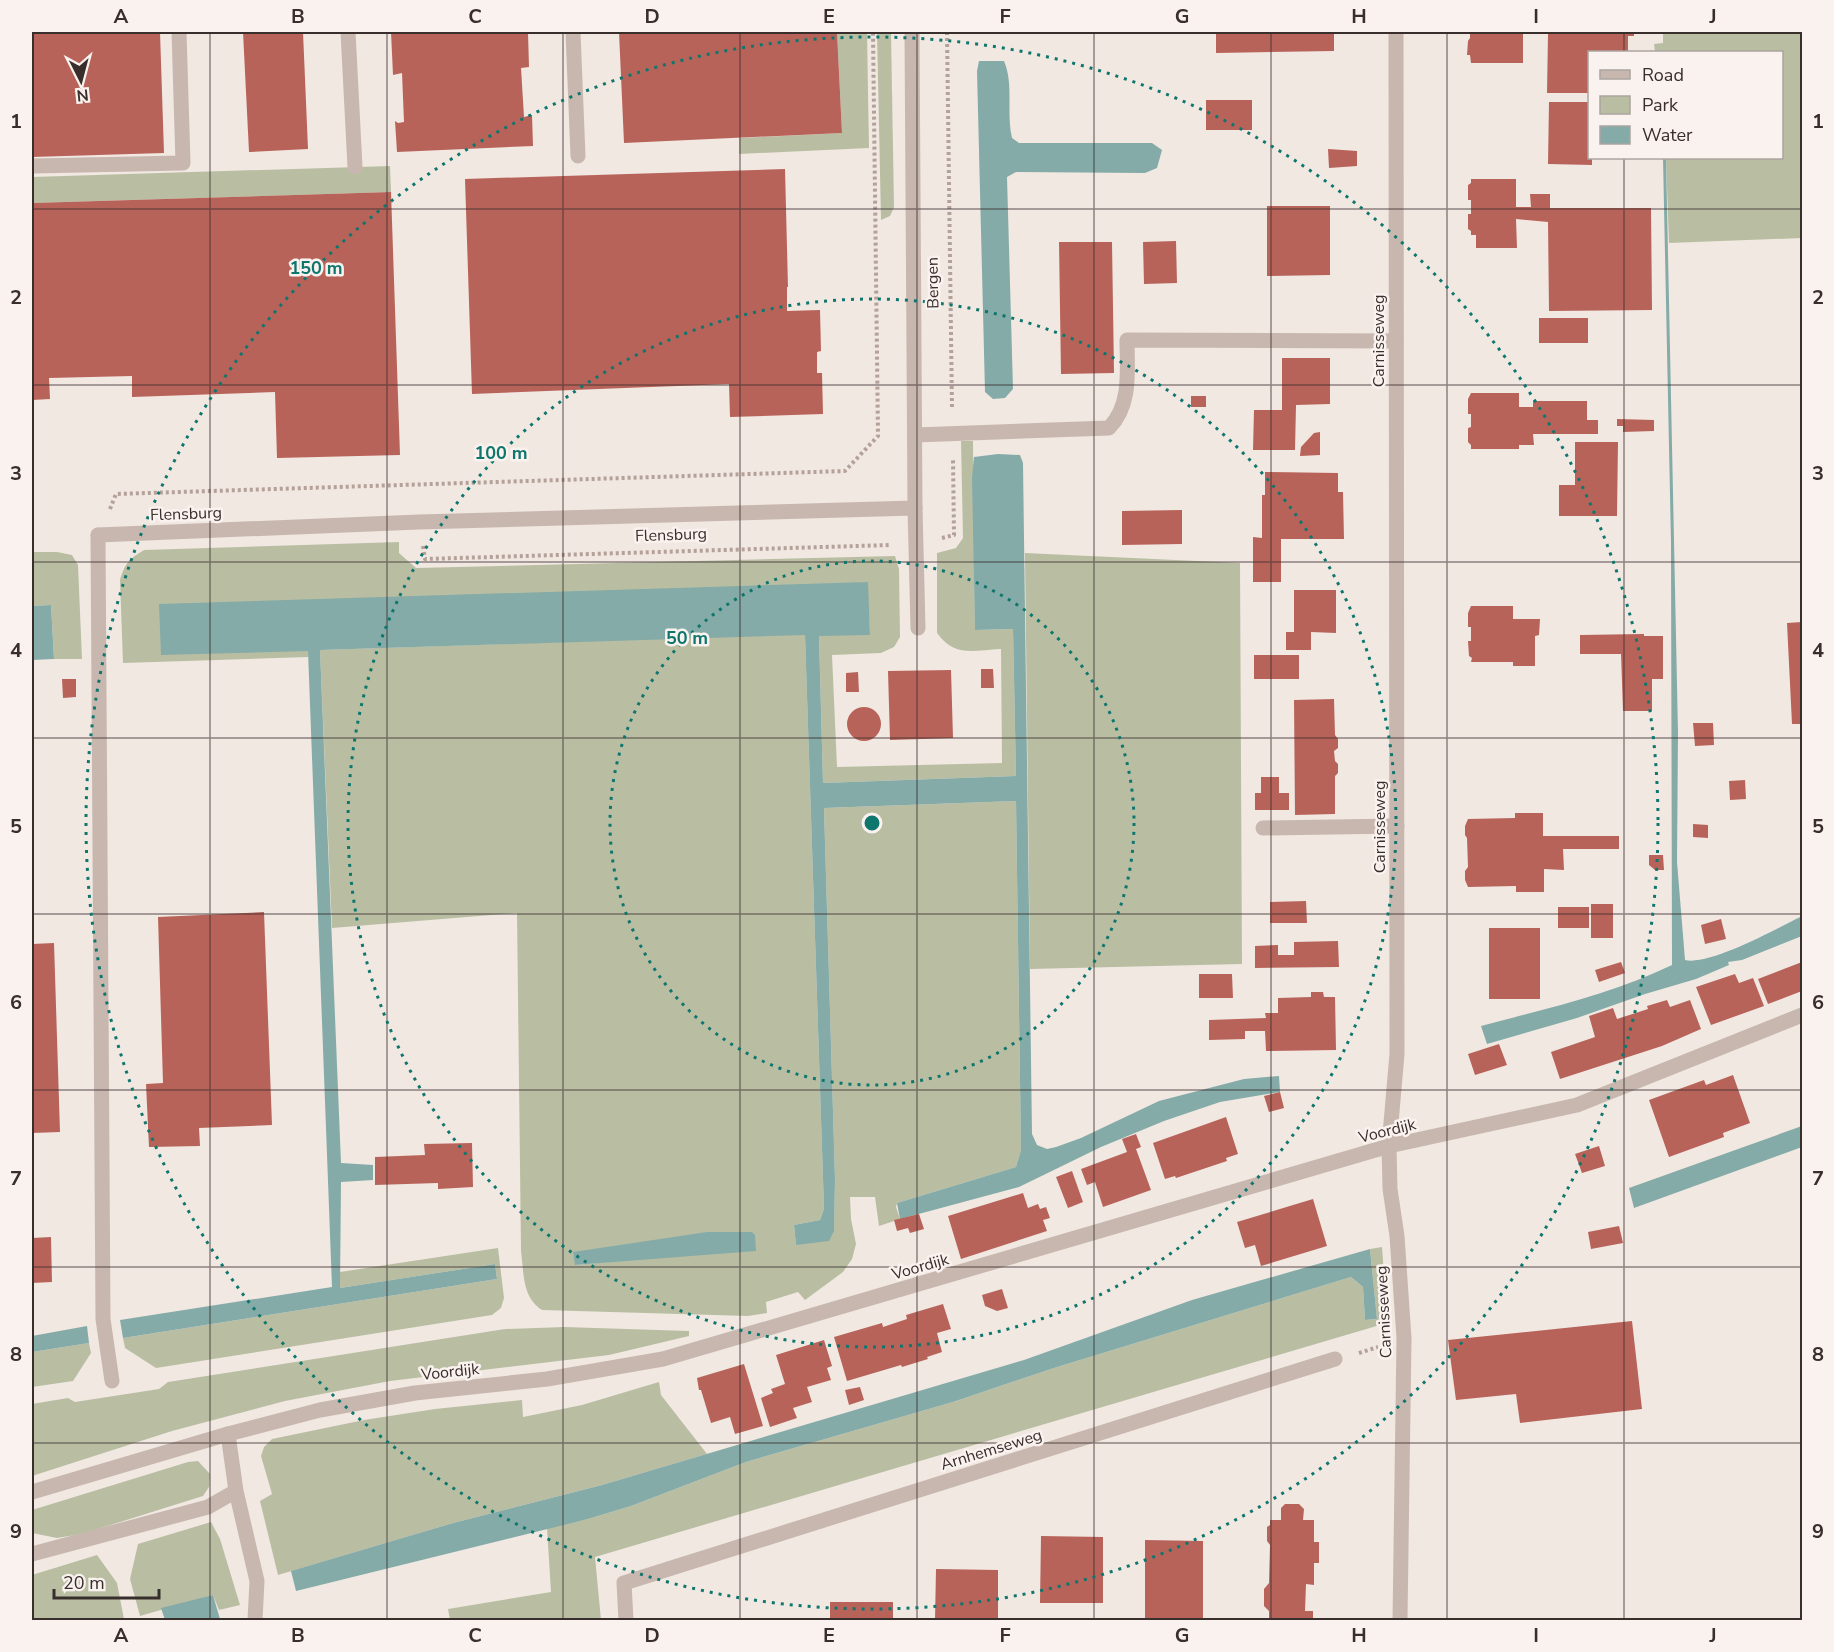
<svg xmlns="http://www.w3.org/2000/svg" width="1834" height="1652" font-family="'Nunito Sans',sans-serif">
	<rect width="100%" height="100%" fill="#f1e8e2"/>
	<path fill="#b9bea3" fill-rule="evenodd" d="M837,32H867L869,148L739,154V138L842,133Z
		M877,32H891L894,207L890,216L881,220Z
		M1663,32H1802V238L1669,243L1666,158H1782V52H1655L1654,44L1663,43Z
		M390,166L391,192L32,203V177Z
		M961,441H973L975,630L1013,629L1016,776L823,783L819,635L870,634L867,582L308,650V657L123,663L120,580C125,563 129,559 144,550L399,542V553L416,568L895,556L899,569L900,637L894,647L881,653L832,655L837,767L1002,763L1001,649C974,650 955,658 937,633V553L956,548L963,538Z
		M32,552H57L72,555L78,565L82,659H54L51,605L32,606Z
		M1025,553L1240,563L1242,964L1030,969Z
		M805,634L824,1209L820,1220L794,1225L796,1245L834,1231V1227L835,1179L824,808L1016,801L1021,1150L1016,1167L897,1203L896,1207L900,1219L879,1226L875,1197H850L851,1219L856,1244L852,1259L843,1272L805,1300L798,1292L766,1302L767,1313L748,1316L542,1310C522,1297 524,1274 521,1251L517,913L332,928L320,650ZM573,1252L650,1258L576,1265Z
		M1382,1247L1387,1319L1380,1325L595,1557L601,1620H450L448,1609L551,1592L547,1528L588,1519L631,1506L746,1462L953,1402L1054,1368L1351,1277L1363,1287L1365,1320L1377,1319L1370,1249Z
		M498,1248L504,1298L501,1308L492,1315L156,1368L125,1348L123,1338L497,1279L495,1264L340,1288V1272Z
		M564,1327L689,1331V1336L609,1355L390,1381L285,1401L172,1431L32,1476V1404L68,1398L75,1402L159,1389L168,1382L505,1329Z
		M89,1343L91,1353L73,1381L32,1387V1352Z
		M659,1382L661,1395L707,1454L602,1485L453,1523L278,1575L260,1501L272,1494L261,1456L264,1447L272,1439L364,1420L435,1409L522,1400L523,1417L582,1405Z
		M198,1461L210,1474L209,1487L203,1496L82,1534L57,1538L32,1533V1510L188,1462Z
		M211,1522L220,1539L240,1605L219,1610L213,1595L140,1616L130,1579L138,1544Z
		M97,1555L117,1583L124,1619L32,1620V1575Z"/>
	<path fill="#84aba7" d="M979,61H1004C1014,84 1006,113 1012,138L1019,143H1152L1162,150L1157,168L1145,173L1016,172L1007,177L1013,389L1005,398L993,399L985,392L977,71Z
		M1663,158H1666L1678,732L1677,862L1685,960C1710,966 1778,928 1802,916V936L1742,960L1728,962L1729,965L1696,979L1645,994L1577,1018L1487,1044L1481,1026C1545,1009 1612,994 1672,965L1671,542Z
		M998,454L1020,455L1023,463L1032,1134L1037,1145L1047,1149L1056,1147L1081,1138L1159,1101L1244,1079L1279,1076L1280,1092L1220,1102L1164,1121L1101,1147L1019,1187L900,1219L897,1203L1016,1167L1021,1150L1016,801L824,808L835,1179L834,1231L829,1241L796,1245L794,1225L820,1220L824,1209L805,635L320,650L341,1163L373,1165V1180L341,1182L340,1288L495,1264L497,1279L123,1338L120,1320L332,1287L308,651L161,655L159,604L868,582L870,635L819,636L823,783L1016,776L1013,629L975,630L972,478L974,457Z
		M51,605L54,659L32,660V606Z
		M1802,1126V1147L1634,1208L1629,1188Z
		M707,1232H752L755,1235L756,1251L575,1265L573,1252Z
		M1370,1249L1377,1319L1365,1320L1363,1287L1351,1277L1054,1368L953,1402L746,1462L631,1506L588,1519L296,1591L291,1571L453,1523L602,1485L1024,1360L1192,1300Z
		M87,1326L89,1343L32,1352V1336Z
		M213,1595L220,1619L165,1620L161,1608Z"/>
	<path fill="#b86359" d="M32,32H160L164,153L32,157Z
		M243,32H303L308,149L249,152Z
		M391,32H528L529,67L521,68L524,117L532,115L533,146L397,152L395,121L398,123L404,122L402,73L393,75Z
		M619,32H837L842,133L624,143Z
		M1216,32H1334V51L1216,53Z
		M1470,32H1523V63H1471L1470,55H1467L1468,41L1470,38Z
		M1541,32H1634V36H1628V52H1590V93H1547L1548,34H1541Z
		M1206,100H1252V130H1206Z
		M1549,102H1590V158H1592V165L1548,164Z
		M1328,149L1357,151V166L1329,168Z
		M785,169L788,287H787V311L820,310L821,351L817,352V373H822L823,414L730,417L729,384L472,394L465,179Z
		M1471,179H1516V207H1531L1530,194H1550V208H1651L1652,310L1549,311L1548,222L1516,219L1517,248H1476V235H1471V231L1468,229V214H1471V200H1468V185L1471,183Z
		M391,192L400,455L277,458L275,392L132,397V376L49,378L50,399L32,400V203Z
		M1267,206H1330V275L1267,276Z
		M1176,241L1177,283L1144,284L1143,242Z
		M1059,242H1112L1114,373L1061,374Z
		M1539,318H1588V343H1539Z
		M1282,358H1330V404L1296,405L1295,450H1253L1254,410H1282Z
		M1471,393H1519V407H1533V401H1587V420H1598V434H1533L1534,445H1519V449H1471V445L1468,442V428L1471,427V414H1468V399Z
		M1191,396H1206V407H1191Z
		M1617,419L1654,420V431L1623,432V426H1617Z
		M1320,432V455L1300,456L1301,447L1314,433Z
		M1575,442H1618L1617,516H1559V485H1575Z
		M1265,472L1338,473V492H1343L1344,539H1281V582H1253V537L1262,538V495H1265Z
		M1182,510V544L1122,545V511Z
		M1294,590H1336V633L1311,632V650H1286V632H1294Z
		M1471,606H1513V619H1540L1539,635L1535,636V666H1513V662H1471L1472,658L1469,656L1468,641H1471V627H1468V613Z
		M1802,622V724H1792L1787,623Z
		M1644,634V636H1663V679H1652V711H1623L1621,654H1580V635Z
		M1254,655H1299V679H1254Z
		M981,669H993L994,688H981Z
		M951,670L953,738L890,740L888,671Z
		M858,672L859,692H846V673Z
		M62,679H76V697L63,698Z
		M1334,699L1335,735L1338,739V748L1334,751L1335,761L1338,764V773L1335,776V814L1295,815L1294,700Z
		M847 724a17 17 0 1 1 34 0a17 17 0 1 1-34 0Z
		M1693,723H1713L1714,745L1695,746Z
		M1261,777H1279V793H1289V810H1255V793H1261Z
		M1745,780L1746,799L1730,800L1729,781Z
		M1515,813H1543V836H1619V849H1563L1564,870L1544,869V892H1516V886L1468,887L1465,880V871L1468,867L1467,838L1465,835V826L1468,819L1515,818Z
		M1693,824L1708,825V838L1693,837Z
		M1649,855H1663L1664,870H1655L1649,865Z
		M1306,901L1307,923H1270V902Z
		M1591,904H1613V938H1591Z
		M1558,907H1589V928H1558Z
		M264,912L272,1125L199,1128L200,1146L149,1147L146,1084L163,1083L158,917Z
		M1721,919L1726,939L1705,944L1701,925Z
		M1489,928H1540V999H1489Z
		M1338,941L1339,967L1255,968V946L1278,945V955H1294V942Z
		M54,943L60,1132L32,1133V944Z
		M1621,962L1625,973L1599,982L1595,970Z
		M1802,962V991L1768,1004L1758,979Z
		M1199,974H1232L1233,998H1199Z
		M1735,974L1739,983L1753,978L1764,1006L1711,1025L1696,987Z
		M1311,992H1323L1324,997H1335L1336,1050L1266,1051L1265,1031H1245V1039L1209,1040V1020L1266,1018L1265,1013H1278V998L1311,997Z
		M1667,1000L1670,1007L1690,1000L1701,1029L1662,1046L1560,1079L1551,1052L1595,1037L1589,1016L1613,1008L1617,1019L1648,1009L1647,1006Z
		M1499,1044L1507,1065L1475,1075L1468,1054Z
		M1733,1075L1750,1123L1723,1133L1724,1137L1669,1157L1649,1100L1704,1080L1706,1085Z
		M1280,1092L1284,1108L1269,1112L1264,1096Z
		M1226,1117L1238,1154L1226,1158L1227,1161L1176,1178L1175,1176L1165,1179L1153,1143Z
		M1136,1134L1141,1147L1136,1149L1151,1190L1103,1207L1095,1182L1087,1185L1081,1169L1127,1152L1122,1139Z
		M472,1143L473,1187L438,1189V1183L375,1185V1157L425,1155L424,1144Z
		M1599,1146L1605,1166L1582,1173L1575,1154Z
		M1072,1171L1083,1202L1068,1208L1056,1177Z
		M1023,1193L1028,1208L1038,1204L1040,1209L1046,1207L1050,1218L1043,1220L1047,1231L961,1259L948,1216Z
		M1313,1199L1327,1246L1261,1266L1255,1245L1245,1248L1237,1222Z
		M919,1214L924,1229L910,1233L908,1228L897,1231L894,1220Z
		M1619,1226L1623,1243L1591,1249L1588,1232Z
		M51,1237L52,1282L32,1283V1238Z
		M1002,1289L1008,1308L997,1311L985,1306L982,1295Z
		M943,1304L951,1329L937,1333L942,1352L927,1357L928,1359L902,1367L901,1365L847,1381L834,1337L882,1323L883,1327L907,1319L906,1315Z
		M1632,1321L1642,1409L1520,1423L1516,1394L1456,1400L1448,1340Z
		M824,1340L832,1366L827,1368L831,1380L807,1387L812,1402L793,1408L797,1418L770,1427L761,1398L773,1393L771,1389L785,1384L776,1355Z
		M744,1364L763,1426L735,1434L730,1417L711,1423L701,1390H699L697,1378Z
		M860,1387L864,1400L849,1405L845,1390Z
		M1285,1504H1299L1304,1509L1303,1520H1314V1542H1319V1563H1314V1585L1306,1584L1305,1611H1313V1620H1269V1611L1264,1606V1589L1269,1583L1270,1545L1267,1541V1527L1270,1525V1520H1281V1508Z
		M1041,1536L1103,1537V1603H1040Z
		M1145,1540L1203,1541V1620H1145Z
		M936,1569L998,1570V1620H935Z
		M830,1602H893V1620H830Z"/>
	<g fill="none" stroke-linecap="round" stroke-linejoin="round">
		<path stroke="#b4a199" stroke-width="4" stroke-dasharray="3 3" stroke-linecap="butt" d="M947,32L952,409
			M110,509L116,494L845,471L878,436L873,32
			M942,538L954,535L953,458
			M423,546L425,559L890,545
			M1359,1353L1378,1347"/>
		<path stroke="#c8b7af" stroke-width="15" d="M348,32L355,167
			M573,32L578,156
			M32,166L183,163L179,32
			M915,435L1109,428C1132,405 1127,369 1127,340L1396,341
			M915,508L918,628
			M98,535L103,1319L112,1381
			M1263,828L1397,826
			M236,1491L257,1581L255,1620
			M32,1554L208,1507L236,1491L228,1434"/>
		<path stroke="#c8b7af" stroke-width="15" d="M1396,32L1397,1054L1389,1146L1390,1189L1397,1236L1404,1338L1400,1620
			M98,535L419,522L915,508L912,32
			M32,1492L228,1434L320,1410L415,1393L547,1379L663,1359L1389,1146L1577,1105L1802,1015
			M626,1620L624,1583L1335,1359"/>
	</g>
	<path fill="none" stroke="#382e2c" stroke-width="1.5" stroke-opacity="0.55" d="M210,32V1620M387,32V1620M563,32V1620M740,32V1620M917,32V1620M1094,32V1620M1271,32V1620M1447,32V1620M1624,32V52M1624,158V1620M32,209H1802M32,385H1802M32,562H1802M32,738H1802M32,914H1802M32,1090H1802M32,1267H1802M32,1443H1802"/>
	<g fill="none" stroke="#0f766e" stroke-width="3" stroke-dasharray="3 6">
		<circle cx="872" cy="823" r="262"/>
		<circle cx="872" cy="823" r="524"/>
		<circle cx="872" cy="823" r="786"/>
	</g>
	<g text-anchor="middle" stroke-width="5" stroke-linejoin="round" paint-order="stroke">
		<g font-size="16" fill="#382e2c" stroke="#f9f2ee">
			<text transform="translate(932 283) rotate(-91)" y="6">Bergen</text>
			<text transform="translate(1378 341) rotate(-90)" y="6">Carnisseweg</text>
			<text transform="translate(186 513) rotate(-2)" y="6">Flensburg</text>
			<text transform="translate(671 534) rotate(-2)" y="6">Flensburg</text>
			<text transform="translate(1379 827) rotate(-90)" y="6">Carnisseweg</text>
			<text transform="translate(1387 1130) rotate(-14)" y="6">Voordijk</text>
			<text transform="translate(920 1266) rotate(-16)" y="6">Voordijk</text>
			<text transform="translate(1383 1312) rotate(-93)" y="6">Carnisseweg</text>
			<text transform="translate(450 1371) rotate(-6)" y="6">Voordijk</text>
			<text transform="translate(991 1449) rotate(-17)" y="6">Arnhemseweg</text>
		</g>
	</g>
	<circle cx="872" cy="823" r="9" fill="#0f766e" stroke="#f9f2ee" stroke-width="3"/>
	<g font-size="18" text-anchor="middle" font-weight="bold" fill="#0f766e" stroke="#f9f2ee" stroke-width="5" stroke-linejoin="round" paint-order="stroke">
		<text x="316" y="274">150 m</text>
		<text x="501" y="459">100 m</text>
		<text x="687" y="644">50 m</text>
	</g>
	<rect width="1834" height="1652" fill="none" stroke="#f9f2ee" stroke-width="66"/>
	<rect x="1588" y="51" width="195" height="108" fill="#f9f2ee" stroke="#aca4a0" stroke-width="1.5"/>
	<rect x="1600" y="70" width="30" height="9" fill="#c8b7af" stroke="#aca4a0" stroke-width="1.5"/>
	<text x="1642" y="81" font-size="18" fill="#382e2c">Road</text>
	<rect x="1600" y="96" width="30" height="18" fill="#b9bea3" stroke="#aca4a0" stroke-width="1.5"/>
	<text x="1642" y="111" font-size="18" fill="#382e2c">Park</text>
	<rect x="1600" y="126" width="30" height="18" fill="#84aba7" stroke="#aca4a0" stroke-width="1.5"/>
	<text x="1642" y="141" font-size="18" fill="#382e2c">Water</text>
	<g transform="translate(81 81) rotate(174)" stroke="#f9f2ee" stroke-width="4.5" paint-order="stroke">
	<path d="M0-4.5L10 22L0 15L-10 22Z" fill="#382e2c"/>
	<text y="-9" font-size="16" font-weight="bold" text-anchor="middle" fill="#382e2c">N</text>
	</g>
	<path d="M54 1589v9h105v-9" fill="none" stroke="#382e2c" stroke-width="3"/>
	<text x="63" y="1589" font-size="18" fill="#382e2c" stroke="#f9f2ee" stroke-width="4.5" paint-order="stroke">20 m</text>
	<rect x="33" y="33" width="1768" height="1586" fill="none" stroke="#382e2c" stroke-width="2"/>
	<g font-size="20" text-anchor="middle" font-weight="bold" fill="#382e2c">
		<text x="121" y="23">A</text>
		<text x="298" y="23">B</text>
		<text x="475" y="23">C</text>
		<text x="652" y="23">D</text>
		<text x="829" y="23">E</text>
		<text x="1005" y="23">F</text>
		<text x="1182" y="23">G</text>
		<text x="1359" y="23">H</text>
		<text x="1536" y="23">I</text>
		<text x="1713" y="23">J</text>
		<text x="16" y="128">1</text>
		<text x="1818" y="128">1</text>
		<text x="16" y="304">2</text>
		<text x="1818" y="304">2</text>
		<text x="16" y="480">3</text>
		<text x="1818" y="480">3</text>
		<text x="16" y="657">4</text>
		<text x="1818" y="657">4</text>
		<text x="16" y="833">5</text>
		<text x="1818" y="833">5</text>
		<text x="16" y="1009">6</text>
		<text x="1818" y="1009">6</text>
		<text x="16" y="1185">7</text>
		<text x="1818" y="1185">7</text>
		<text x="16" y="1361">8</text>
		<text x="1818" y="1361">8</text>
		<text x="16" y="1538">9</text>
		<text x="1818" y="1538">9</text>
		<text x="121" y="1642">A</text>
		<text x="298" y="1642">B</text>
		<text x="475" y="1642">C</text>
		<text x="652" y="1642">D</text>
		<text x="829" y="1642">E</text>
		<text x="1005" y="1642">F</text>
		<text x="1182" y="1642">G</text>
		<text x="1359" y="1642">H</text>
		<text x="1536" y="1642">I</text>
		<text x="1713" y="1642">J</text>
	</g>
</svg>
